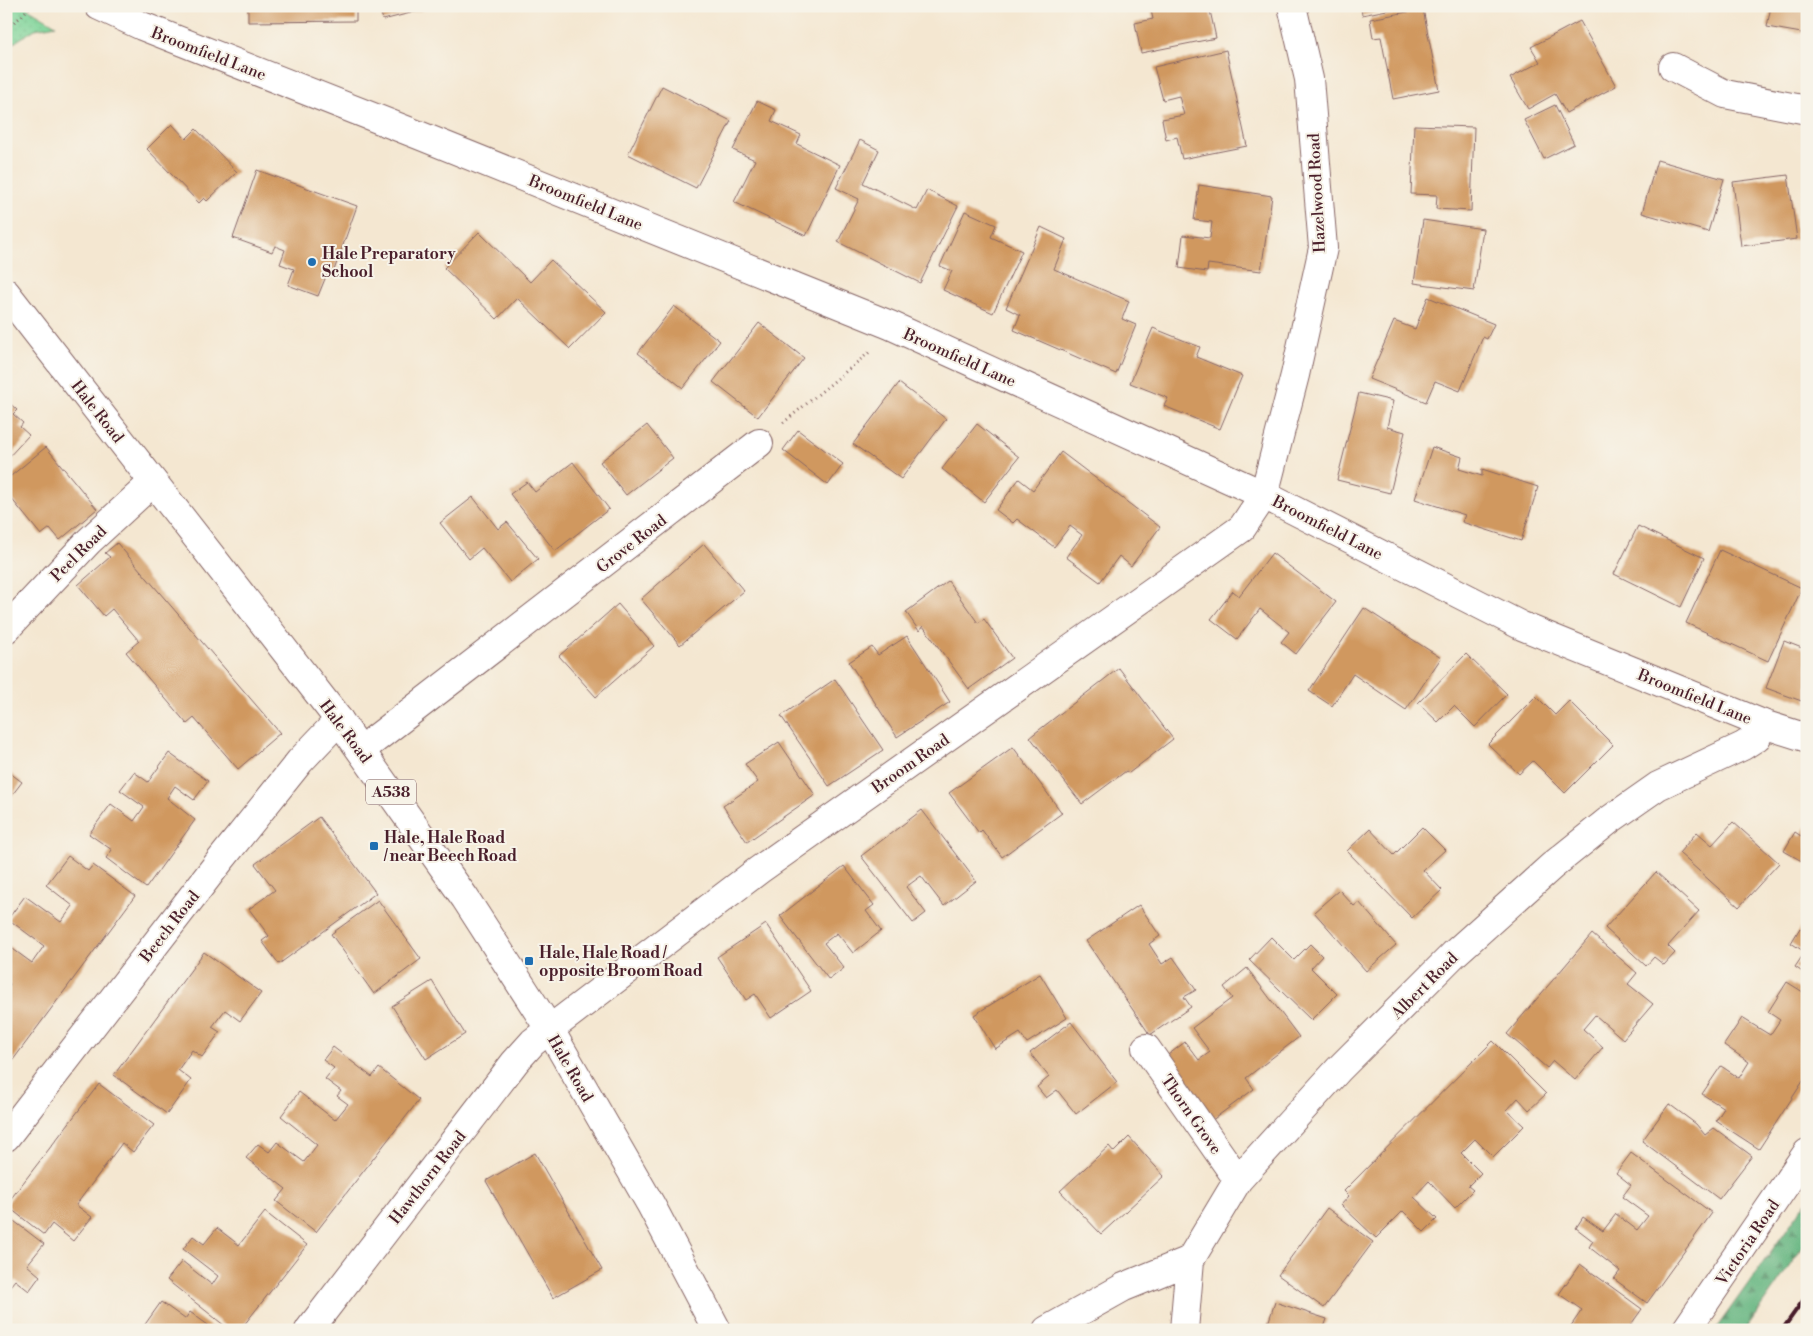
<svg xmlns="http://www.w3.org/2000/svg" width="1813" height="1336" font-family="'Libre Bodoni',serif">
	<defs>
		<pattern id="forest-firs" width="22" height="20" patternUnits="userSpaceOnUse" patternTransform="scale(1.25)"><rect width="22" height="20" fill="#66b681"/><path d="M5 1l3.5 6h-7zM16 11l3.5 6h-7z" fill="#56936a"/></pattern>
		<pattern id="garden-dots" width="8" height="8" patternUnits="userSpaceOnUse" patternTransform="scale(1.25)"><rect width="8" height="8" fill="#7ed499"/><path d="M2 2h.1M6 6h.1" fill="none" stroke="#6eb684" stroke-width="1.8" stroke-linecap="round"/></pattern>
	</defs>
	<rect width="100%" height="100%" fill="#f7f3e8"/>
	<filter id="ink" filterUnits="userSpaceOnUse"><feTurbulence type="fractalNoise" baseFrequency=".02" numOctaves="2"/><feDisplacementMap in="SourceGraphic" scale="10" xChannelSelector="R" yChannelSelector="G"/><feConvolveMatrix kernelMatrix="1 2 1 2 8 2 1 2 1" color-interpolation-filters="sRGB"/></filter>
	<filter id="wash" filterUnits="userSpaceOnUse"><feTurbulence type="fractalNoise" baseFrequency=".0096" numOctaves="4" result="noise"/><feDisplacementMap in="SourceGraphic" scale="20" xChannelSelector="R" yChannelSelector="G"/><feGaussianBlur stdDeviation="1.12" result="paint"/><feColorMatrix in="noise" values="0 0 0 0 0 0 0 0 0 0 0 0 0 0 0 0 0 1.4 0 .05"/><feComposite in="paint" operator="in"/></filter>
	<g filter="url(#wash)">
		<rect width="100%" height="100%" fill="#f4e7d1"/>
		<path fill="url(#forest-firs)" stroke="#586a56" d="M1807,1201V1241L1745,1330H1715Z"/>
		<path fill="url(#garden-dots)" stroke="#647a62" d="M6,6H24L56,25L35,29L6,48Z"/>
		<g id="blocks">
			<path fill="#d0985f" d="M248,6H356V21L248,22Z
				M379,6H434V7L383,20Z
				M1150,6H1209L1216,38L1141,53L1135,23L1153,19Z
				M1361,6H1402V7L1362,15Z
				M1771,6H1807V34L1767,27Z
				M1423,9L1439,90L1393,99L1381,37L1373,38L1370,19Z
				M1580,21L1616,86L1566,113L1555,94L1528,109L1510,78L1540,62L1531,47Z
				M1226,50L1247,146L1182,159L1177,137L1166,140L1162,119L1184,115L1179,96L1163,100L1154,67Z
				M662,86L731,121L696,188L628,154Z
				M757,101L776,110L771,121L801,135L797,144L840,165L806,236L734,202L755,160L733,150Z
				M1555,105L1574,144L1544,159L1524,120Z
				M172,124L186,139L196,129L237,172L207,201L204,198L199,203L147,149Z
				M1414,125L1474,127L1471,211L1436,209L1437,195L1411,194Z
				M860,140L879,150L863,183L917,210L927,190L958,206L920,283L838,242L859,199L836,188Z
				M1657,160L1724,179L1708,232L1642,213Z
				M257,170L357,206L332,276L327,274L318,296L288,285L294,269L280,264L285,250L275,246L272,252L233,238Z
				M1788,175L1797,239L1741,246L1733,182Z
				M1199,185L1272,196L1261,271L1208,264L1207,272L1179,268L1183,235L1210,238L1212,222L1194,220Z
				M965,211L996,225L991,237L1022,251L993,313L943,290L952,271L940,266Z
				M1423,220L1483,229L1474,291L1414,283Z
				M1041,227L1066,239L1054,269L1129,301L1122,319L1136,325L1116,374L1014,330L1020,315L1006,308Z
				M479,232L530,282L551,260L606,312L570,349L517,298L497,319L444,268Z
				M1428,297L1494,324L1487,339L1483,337L1460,391L1435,381L1426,402L1369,379L1394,321L1415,329Z
				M674,306L720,341L683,388L638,353Z
				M759,323L804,358L758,417L713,382Z
				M1153,328L1200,347L1196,357L1242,376L1220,429L1164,406L1168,398L1130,383Z
				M899,383L946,419L901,479L853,444Z
				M1359,393L1393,401L1387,427L1405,432L1390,493L1337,480Z
				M6,400L17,410L13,414L23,423L20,427L29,435L6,460Z
				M977,424L1019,457L984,502L942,469Z
				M647,425L673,458L626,495L600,462Z
				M798,430L843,464L828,485L783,450Z
				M46,447L97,509L60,540L50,528L41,535L6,492V480Z
				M1432,447L1462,457L1459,469L1482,476V469L1538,487L1521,541L1462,522L1465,515L1415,499Z
				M1061,452L1160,527L1131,566L1119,556L1100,582L1066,557L1082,535L1070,526L1054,547L1017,519L1013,523L996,510L1019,479L1033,490Z
				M573,462L609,509L555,551L510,494L527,482L535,492Z
				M473,497L498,529L507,522L538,559L510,582L482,548L469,559L440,523Z
				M1638,526L1704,558L1681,607L1614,574Z
				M117,543L280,733L238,769L194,718L187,724L126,652L139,641L112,609L104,616L78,585L110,557L105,553Z
				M704,544L744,591L680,645L641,599Z
				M1720,550L1802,588L1768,661L1686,623Z
				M1272,553L1336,602L1296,654L1281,642L1289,632L1260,609L1237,639L1211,619L1233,591L1239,596Z
				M948,581L978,623L984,619L1012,658L969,689L923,626L919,631L906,612Z
				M618,604L654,646L596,697L559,656Z
				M1364,608L1441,658L1406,710L1353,674L1332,706L1309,691Z
				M907,636L950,702L897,737L849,662L872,647L878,655Z
				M1784,641L1807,650V703L1766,688Z
				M1466,654L1507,694L1475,727L1454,706L1438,722L1418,703Z
				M1119,668L1173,739L1129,773L1126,771L1082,804L1030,737Z
				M835,679L883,750L829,786L781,716Z
				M1536,696L1555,715L1569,701L1613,745L1565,793L1533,761L1519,774L1488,744Z
				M779,742L815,795L747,842L723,806L758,782L745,764Z
				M1013,747L1062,813L1002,857L982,830L979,833L949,793Z
				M169,753L208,781L194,800L175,786L167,798L195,820L146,888L106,858L112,850L89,834L111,804L134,821L144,807L120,790L134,772L148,782Z
				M6,770L22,782L6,803Z
				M922,810L976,881L944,906L921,876L906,887L926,913L913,923L861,856Z
				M319,817L376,893L279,964L262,941L269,936L249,909L275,890L255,864Z
				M1733,822L1779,863L1739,907L1679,853L1697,832L1712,845Z
				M1807,826V864L1784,851L1795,832L1801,836Z
				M1422,827L1445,850L1423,870L1442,890L1412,918L1347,851L1370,829L1394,855Z
				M68,856L88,871L93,865L135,896L13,1060L6,1055V990L10,984L6,981V944L32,963L44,946L8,919L25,896L61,922L73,906L46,885Z
				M844,866L874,905L866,911L881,931L853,953L837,933L824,943L844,968L829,980L780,916Z
				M1656,872L1699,911L1668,946L1675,953L1664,965L1654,957L1646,966L1605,928Z
				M1339,890L1354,906L1359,902L1396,945L1366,971L1314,912Z
				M378,900L421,959L374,994L331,934Z
				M1139,905L1160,936L1149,944L1162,964L1173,957L1196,990L1184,997L1191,1007L1150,1035L1086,941Z
				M766,924L811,991L771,1018L755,994L746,1000L717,957Z
				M1800,928L1807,933V975L1795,967L1805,952L1791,943Z
				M1592,934L1637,973L1628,984L1653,1004L1623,1039L1595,1015L1583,1029L1603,1047L1575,1080L1553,1061L1547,1068L1507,1034Z
				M1271,937L1294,960L1310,944L1322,956L1311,968L1337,994L1311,1020L1249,960Z
				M204,952L261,993L240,1021L225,1010L212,1027L220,1032L202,1057L192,1050L178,1070L191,1080L167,1114L114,1075Z
				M1247,968L1299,1037L1246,1078L1254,1089L1211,1121L1164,1058L1185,1042L1199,1060L1210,1052L1192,1028L1232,998L1224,987Z
				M1040,974L1067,1018L1027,1043L1020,1033L995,1049L974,1015Z
				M432,981L465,1034L426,1059L392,1006Z
				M1787,982L1803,992L1807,986V1075L1759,1149L1716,1121L1724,1108L1702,1094L1721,1066L1739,1078L1749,1062L1724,1045L1742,1018L1770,1035L1780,1020L1768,1012Z
				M1071,1022L1117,1082L1076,1114L1057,1090L1046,1098L1037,1087L1049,1077L1030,1053Z
				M1493,1041L1546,1094L1529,1110L1518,1098L1507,1110L1524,1126L1493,1157L1475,1139L1461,1153L1481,1173L1468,1186L1473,1190L1455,1208L1429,1181L1414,1197L1437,1219L1424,1232L1403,1211L1376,1238L1341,1205L1349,1196L1344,1191Z
				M333,1047L372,1077L379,1068L419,1100L316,1232L276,1201L286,1189L246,1158L258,1144L269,1152L277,1142L304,1162L317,1145L281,1116L299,1092L335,1120L348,1104L337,1096L341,1091L325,1079L334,1068L323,1060Z
				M99,1084L154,1125L133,1152L122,1143L76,1205L92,1217L73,1241L52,1224L44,1235L6,1205Z
				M1669,1104L1696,1124L1705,1135L1714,1128L1752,1156L1719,1199L1642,1141Z
				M1129,1137L1164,1176L1101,1234L1060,1191L1109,1146L1114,1152Z
				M535,1153L602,1270L553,1298L486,1181Z
				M1631,1153L1712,1213L1647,1303L1614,1279L1620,1271L1589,1247L1593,1241L1576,1228L1583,1217L1603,1231L1616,1214L1637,1230L1648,1216L1622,1197L1631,1185L1616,1173Z
				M1327,1208L1373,1242L1324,1308L1278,1275Z
				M265,1212L307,1245L240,1330H230L167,1280L182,1261L212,1285L218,1276L183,1249L193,1236L204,1244L217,1228L239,1245Z
				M6,1215L44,1244L27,1265L40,1276L29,1291L15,1280L6,1291Z
				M1580,1264L1642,1309L1627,1330H1568L1582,1310L1559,1294Z
				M161,1302L185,1319L190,1312L215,1330H141Z
				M1275,1302L1327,1319L1323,1330H1266Z"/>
		</g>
	</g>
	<g filter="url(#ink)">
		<use href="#blocks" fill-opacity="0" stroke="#866565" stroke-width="1"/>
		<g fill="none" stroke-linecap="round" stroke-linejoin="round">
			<defs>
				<path id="minor" d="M1673,67L1725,94L1807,110
					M6,629L89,541L153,482
					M361,750L759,443
					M1146,1048L1238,1180
					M6,1137L219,862L300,761L339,720
					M309,1330L515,1062L533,1042L759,870L1242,528L1264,495L1295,375L1323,248L1309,79L1292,6
					M1047,1330L1124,1287L1190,1260
					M1184,1330L1190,1260L1238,1180L1339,1069L1454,954L1552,866L1608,821L1658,786L1743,746L1757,737L1763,724
					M1686,1330L1807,1153"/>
				<path id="major" d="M99,6L142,26L421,136L890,325L1264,495L1522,626L1763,724L1807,738
					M6,293L339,720L465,898L550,1030L651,1205L717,1330"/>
			</defs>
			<use href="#minor" stroke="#866565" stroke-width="30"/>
			<use href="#major" stroke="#866565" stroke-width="30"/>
			<path stroke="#866565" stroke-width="3" stroke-dasharray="1 4" stroke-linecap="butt" d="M6,28L21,17L30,6
				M783,423L871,351"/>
			<use href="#minor" stroke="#fff" stroke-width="28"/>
			<use href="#major" stroke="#fff" stroke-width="28"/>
			<path stroke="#4a1f2b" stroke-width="4" d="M1782,1330L1807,1295"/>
		</g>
	</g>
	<g fill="#1f6fb2" stroke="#f7f3e8" stroke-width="2">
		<circle cx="312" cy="262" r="5"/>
		<rect x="369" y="841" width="10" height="10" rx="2.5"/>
		<rect x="524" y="956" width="10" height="10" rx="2.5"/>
	</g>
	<g text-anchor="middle" stroke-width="4" stroke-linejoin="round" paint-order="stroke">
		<rect fill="#f7f3e8" stroke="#7e5f64" stroke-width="1" x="366" y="779.5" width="50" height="25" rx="4"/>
		<g font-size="15" font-weight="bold" fill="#4a1f2b">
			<text x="391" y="797">A538</text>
		</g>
		<g font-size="16" fill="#4a1f2b" stroke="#f7f3e8">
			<text transform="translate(209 53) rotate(21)" y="6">Broomfield Lane</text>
			<text transform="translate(1316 193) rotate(-93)" y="6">Hazelwood Road</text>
			<text transform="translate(586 202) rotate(22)" y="6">Broomfield Lane</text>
			<text transform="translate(960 357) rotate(24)" y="6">Broomfield Lane</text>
			<text transform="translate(98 411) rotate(52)" y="6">Hale Road</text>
			<text transform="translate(1328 527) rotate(27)" y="6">Broomfield Lane</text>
			<text transform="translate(631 543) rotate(-38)" y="6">Grove Road</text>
			<text transform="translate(78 553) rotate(-45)" y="6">Peel Road</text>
			<text transform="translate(1695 696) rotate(22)" y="6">Broomfield Lane</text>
			<text transform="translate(346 731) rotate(53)" y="6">Hale Road</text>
			<text transform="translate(910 763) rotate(-35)" y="6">Broom Road</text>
			<text transform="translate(169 926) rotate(-52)" y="6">Beech Road</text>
			<text transform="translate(1424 985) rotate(-45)" y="6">Albert Road</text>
			<text transform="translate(571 1068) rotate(60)" y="6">Hale Road</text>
			<text transform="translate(1192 1114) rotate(55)" y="6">Thorn Grove</text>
			<text transform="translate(427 1177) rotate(-52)" y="6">Hawthorn Road</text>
			<text transform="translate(1747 1242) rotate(-56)" y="6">Victoria Road</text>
		</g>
		<g font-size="16" font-weight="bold" fill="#4a1f2b" stroke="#f7f3e8" text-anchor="start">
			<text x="322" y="259">Hale Preparatory<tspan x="322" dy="18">School</tspan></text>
			<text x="384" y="843">Hale, Hale Road<tspan x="384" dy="18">/ near Beech Road</tspan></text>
			<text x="539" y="958">Hale, Hale Road /<tspan x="539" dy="18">opposite Broom Road</tspan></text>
		</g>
	</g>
	<rect width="1813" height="1336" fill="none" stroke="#f7f3e8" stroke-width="25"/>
</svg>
